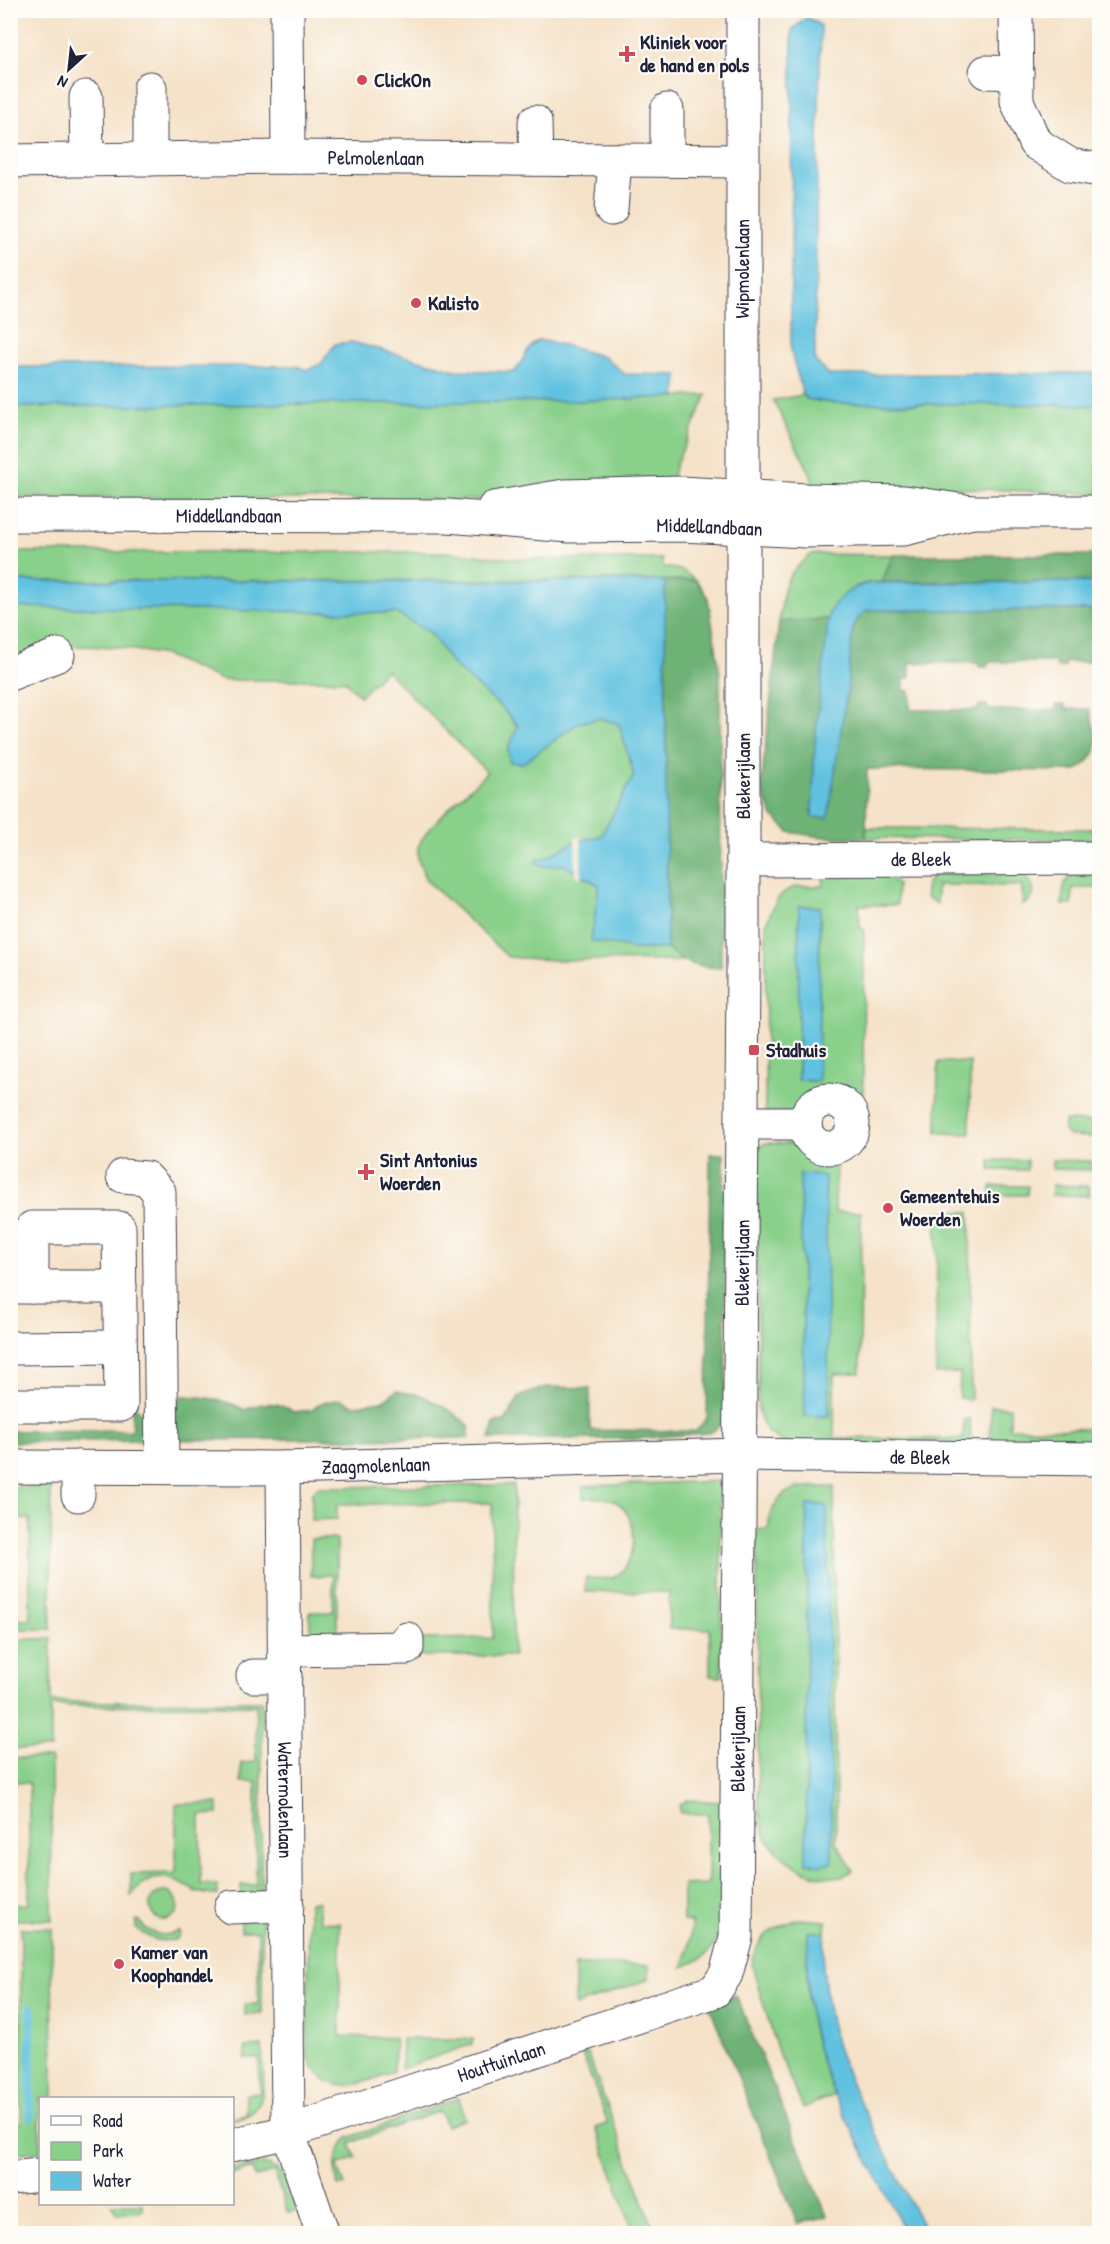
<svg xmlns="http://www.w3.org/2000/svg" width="1110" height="2244" font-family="'Patrick Hand',sans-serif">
	<rect width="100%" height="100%" fill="#fdfcf7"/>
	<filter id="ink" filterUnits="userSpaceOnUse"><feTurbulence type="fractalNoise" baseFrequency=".0167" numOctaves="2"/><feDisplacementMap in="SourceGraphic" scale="12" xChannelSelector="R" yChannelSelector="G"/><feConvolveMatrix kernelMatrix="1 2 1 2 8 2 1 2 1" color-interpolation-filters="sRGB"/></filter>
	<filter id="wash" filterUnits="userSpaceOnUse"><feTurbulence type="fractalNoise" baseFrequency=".008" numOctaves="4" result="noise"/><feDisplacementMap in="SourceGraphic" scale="24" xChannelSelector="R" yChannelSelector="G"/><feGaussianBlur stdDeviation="1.35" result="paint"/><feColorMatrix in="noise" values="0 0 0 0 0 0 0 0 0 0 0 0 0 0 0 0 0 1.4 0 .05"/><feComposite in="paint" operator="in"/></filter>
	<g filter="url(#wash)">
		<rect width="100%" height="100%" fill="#f5e2c8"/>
		<path fill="#89d08a" stroke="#567962" stroke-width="1.5" fill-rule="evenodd" d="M707,395L676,464L670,487L491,500L11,497L10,407L578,401Z
			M803,395L807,399L833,403L1099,405V494L935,487H813L811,475L773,400Z
			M11,552H446L518,559H662V567L681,570L696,580L11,581Z
			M812,554L893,555L882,582C874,583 865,582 857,586C849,590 830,611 829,619L779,622C784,587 782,576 812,554Z
			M22,607L396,613L432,634L450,662L502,708L518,727L508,750L523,763L578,723L600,718L620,724L634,775L601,836L574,842L544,859H538L543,866L564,865L599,885L634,949H667L683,961L554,960L508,957L426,880C422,871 416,858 418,848C424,827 471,789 487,772L386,670L360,696L344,680H222L165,655L117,647L76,646L34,652L11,660V610Z
			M867,828L1100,829L1099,840L866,838Z
			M824,874L888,875L897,884V905H859L860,928L864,929L863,1094H808L798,1112H765L766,925C778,890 786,884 823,886ZM800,906L820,907L818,1081L798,1080Z
			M935,874H1024C1035,884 1039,900 1022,905V886L937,885V904L926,897V884Z
			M1075,874H1099V888H1073L1072,905H1062L1064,883Z
			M938,1062H970V1134L937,1133Z
			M1064,1121L1098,1122V1131L1093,1137L1069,1136L1064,1131Z
			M765,1143L798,1144L836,1156L835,1212H861L860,1373L834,1374V1438L963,1439L964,1419H970L971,1448L788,1445L768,1433L758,1413L757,1155L760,1147ZM800,1174L829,1416H805Z
			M990,1160H1027V1170H990Z
			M1052,1160L1091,1161V1170L1052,1169Z
			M1052,1185L1089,1186V1196L1052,1195Z
			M991,1186H1028L1027,1195H991Z
			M937,1212H970L971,1399L959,1398L960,1373L936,1374Z
			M991,1406L1010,1407V1428L1099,1429V1447H990Z
			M720,1481L722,1677L710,1676V1629H669V1592H585L586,1578C594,1578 607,1580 614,1577C640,1563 640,1516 615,1501C608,1496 592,1499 583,1498V1486Z
			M514,1485L513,1656H421V1639L493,1638L492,1503L337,1504V1519L311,1520L312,1493L318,1487Z
			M51,1486V1629H11V1620L30,1619V1519H11V1487Z
			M800,1487H834L836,1842L853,1870C850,1872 845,1876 841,1876C813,1882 779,1860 766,1837C760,1825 760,1813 758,1800L757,1530L768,1529C770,1508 778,1492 800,1487Z
			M311,1539H337V1639L310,1638V1612H333V1575L311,1576Z
			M11,1639H51V1702L262,1701L261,1891L241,1895V1885H256V1782H241V1763L256,1762V1705L51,1706V1749H11L10,1738H15V1657L11,1656Z
			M11,1758H51L52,1920H11V1905L29,1904V1783L11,1782Z
			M687,1800L721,1802L722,1927C714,1950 705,1960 682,1967C689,1952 691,1938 691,1922L683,1921V1885L708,1884V1814L680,1813V1805Z
			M218,1803V1814L200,1815L201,1884L217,1885L218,1895C181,1897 166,1854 131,1896V1874L176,1873V1804Z
			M150 1906a14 14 0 1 1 28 0a14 14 0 1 1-28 0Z
			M309,1902H318L320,1922L340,1923V2036L395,2038L393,2072C357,2085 327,2101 307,2055Z
			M262,1918V2014L245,2015V2004H258V1931H241V1919Z
			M799,1919L826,1921L825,1932L809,1931C807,1957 806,1984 809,2010C812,2039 824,2068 834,2095L803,2108L778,2052L752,1966C756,1935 772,1928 799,1919Z
			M138,1920C148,1934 164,1939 179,1931L180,1934L177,1939C161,1944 148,1939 136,1928V1921Z
			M21,1928H52L53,2098H40V2152L11,2153V2124L21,2123Z
			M575,1965H649V1979L575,2006Z
			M402,2039H473L472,2044L401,2069Z
			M262,2046C263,2078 273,2112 233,2121V2118L246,2115V2094L260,2093L259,2058H245V2047Z
			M587,2052L655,2233H634L596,2128L608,2123L582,2054Z
			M459,2098L465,2119L447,2126L439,2111L350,2143L356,2158L337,2165L345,2185L338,2186C334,2166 334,2154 348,2138Z
			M263,2164C290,2171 291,2186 297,2211L288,2213L274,2172L255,2177L252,2168L233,2175L232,2169Z
			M111,2204H142V2211L117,2214Z"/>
		<path fill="#6eb276" stroke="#486a58" stroke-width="1.5" d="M893,555H1099V582H882Z
			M696,580L708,598L720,673L721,968C696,967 687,965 667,949L665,581Z
			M867,610H1099V662H1065V667H1056V662H988L987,667H979L978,663H910V678L904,679V691H910V710H978L979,705H987L988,710H1056V705H1065V709H1089C1097,738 1105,754 1075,771L867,769L866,838L822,837L789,832L772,815L761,788L779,622L829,619L815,740L812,816L827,818L847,691L853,628L859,616Z
			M710,1154H724L726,1418L715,1430L709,1433L633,1439H490L494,1422L505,1421L520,1396L546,1387L590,1388V1430L696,1431L707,1418Z
			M396,1391L421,1395L449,1410L469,1425V1438L169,1440L170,1408L183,1396C205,1397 225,1399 245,1410C261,1402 279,1400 293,1412L312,1410L321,1403L340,1399L354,1405L382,1401Z
			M132,1407H135L153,1424V1440L11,1442L10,1431L132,1430Z
			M736,1995L827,2216L798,2224L709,2005Z"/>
		<path fill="#61c2e0" stroke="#42728e" stroke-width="1.5" d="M807,17L821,26L816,224L815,361L829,375L1099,373V405L833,403L807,399L803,395L791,351L792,30Z
			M538,340L567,346L604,357L625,374L678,375L676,397L578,401L11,407V367L296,366L307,370L321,364L335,344L352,342L456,370L514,372C525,361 524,349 538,340Z
			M11,581H665L667,949H634L591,941L599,885L564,865L543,866L536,863L538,859H544L574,842L601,836L634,775L619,724L600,718L578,723L523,763L510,762L508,750L518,726L502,708L450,662L432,634L396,613L22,607L11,610Z
			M1099,582V610H867L859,617L853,628L847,691L828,818L812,817L815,740L829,613C838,596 851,588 869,583Z
			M799,906L820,907L818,1081L798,1080Z
			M800,1174L825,1176L829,1416H805Z
			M807,1505H824L827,1508L832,1862L820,1865L806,1862Z
			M808,1931L825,1932L823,1968L828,2008L836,2044L850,2082L926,2233H906L834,2095L817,2048L809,2012L807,1967Z"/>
		<path fill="#f5e2c8" d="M581,837V878L576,875L575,838Z"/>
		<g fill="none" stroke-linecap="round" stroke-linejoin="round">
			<path stroke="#61c2e0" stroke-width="8" d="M30,2118L31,2007"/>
		</g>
	</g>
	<g filter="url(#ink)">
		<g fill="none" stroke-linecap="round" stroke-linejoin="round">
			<defs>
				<g id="minor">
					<path d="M287,10L288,157"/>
					<path d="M1016,10L1017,101L1035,143L1070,165L1100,170"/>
					<path d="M986,72L1017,73"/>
					<path d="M150,88V159"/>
					<path d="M86,97L87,160"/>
					<path d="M667,110V160"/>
					<path d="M535,122L536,159"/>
					<path id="s1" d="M10,161L288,157L742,161"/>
					<path d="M611,209L615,160"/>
					<path d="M10,674L58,655"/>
					<path id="s2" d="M743,860L1100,858"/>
					<circle cx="829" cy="1124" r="24"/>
					<path d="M742,1123H805"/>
					<path d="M123,1176L146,1178L159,1192L162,1467"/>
					<path d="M10,1287H120"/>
					<path d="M10,1348L120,1347"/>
					<path d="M10,1405H121L119,1228H32V1287"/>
					<path id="s3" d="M10,1467L283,1468L740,1455L1100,1459"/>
					<path id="s4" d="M283,1468L288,2132L323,2234"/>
					<path d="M78,1495V1467"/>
					<path d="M285,1650L407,1648V1639"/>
					<path d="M253,1676H285"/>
					<path d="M231,1907L287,1905"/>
					<path id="s5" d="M232,2145L288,2132L715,1991L726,1974L736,1937C739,1615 743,1292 743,969C743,650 741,330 743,10"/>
					<path d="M10,2178L40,2175"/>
				</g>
				<g id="major">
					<path d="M494,508L564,496L681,493L806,500L905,502L972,512H1100"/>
					<path id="s6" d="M10,515L448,516L570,526L681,525L806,531L904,529L972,512"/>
				</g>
			</defs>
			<use href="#minor" stroke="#423f50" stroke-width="35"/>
			<use href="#major" stroke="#423f50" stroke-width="35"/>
			<use href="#minor" stroke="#fff" stroke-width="33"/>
			<use href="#major" stroke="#fff" stroke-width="33"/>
		</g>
	</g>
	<g fill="#d1495b" stroke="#fdfcf7" stroke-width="2">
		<path d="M624 45h6v6h6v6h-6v6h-6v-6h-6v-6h6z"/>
		<circle cx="362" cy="80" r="6"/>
		<circle cx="416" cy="303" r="6"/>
		<rect x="748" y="1044" width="12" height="12" rx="3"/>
		<path d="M363 1163h6v6h6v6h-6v6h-6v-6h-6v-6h6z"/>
		<circle cx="888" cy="1208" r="6"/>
		<circle cx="119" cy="1964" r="6"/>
	</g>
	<g text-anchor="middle" stroke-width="4.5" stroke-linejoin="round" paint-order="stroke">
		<g font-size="20" font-weight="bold" fill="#22223b" stroke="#fdfcf7" text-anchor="start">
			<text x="640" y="49">Kliniek voor<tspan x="640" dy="23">de hand en pols</tspan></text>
			<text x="374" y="87">ClickOn</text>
			<text x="428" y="310">Kalisto</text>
			<text x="766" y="1057">Stadhuis</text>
			<text x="380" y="1167">Sint Antonius<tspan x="380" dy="23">Woerden</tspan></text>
			<text x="900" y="1203">Gemeentehuis<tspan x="900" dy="23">Woerden</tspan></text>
			<text x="131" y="1959">Kamer van<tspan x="131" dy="23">Koophandel</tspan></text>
		</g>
		<g font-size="20" fill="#22223b" stroke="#fdfcf7">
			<text dy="7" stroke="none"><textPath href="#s1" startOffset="366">Pelmolenlaan</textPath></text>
			<text dy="7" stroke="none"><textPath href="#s5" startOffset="2234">Wipmolenlaan</textPath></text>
			<text dy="7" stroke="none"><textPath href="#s6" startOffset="219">Middellandbaan</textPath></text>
			<text dy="7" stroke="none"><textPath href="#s6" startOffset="700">Middellandbaan</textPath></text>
			<text transform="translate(743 776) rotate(-90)" y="7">Blekerijlaan</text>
			<text dy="7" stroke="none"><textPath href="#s2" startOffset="178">de Bleek</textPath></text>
			<text dy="7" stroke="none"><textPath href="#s5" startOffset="1240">Blekerijlaan</textPath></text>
			<text dy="7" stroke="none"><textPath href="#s3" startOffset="910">de Bleek</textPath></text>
			<text dy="7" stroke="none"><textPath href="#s3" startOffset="366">Zaagmolenlaan</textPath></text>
			<text dy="7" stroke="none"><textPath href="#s5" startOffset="754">Blekerijlaan</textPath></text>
			<text dy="7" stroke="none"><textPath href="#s4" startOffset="332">Watermolenlaan</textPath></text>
			<text dy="7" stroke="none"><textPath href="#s5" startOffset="282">Houttuinlaan</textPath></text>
		</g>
	</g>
	<rect width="1110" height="2244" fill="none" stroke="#fdfcf7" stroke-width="36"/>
	<rect x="39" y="2097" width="195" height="108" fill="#fdfcf7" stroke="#a5a5ac" stroke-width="1.5"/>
	<rect x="51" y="2116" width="30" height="9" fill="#ffffff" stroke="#a5a5ac" stroke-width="1.5"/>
	<text x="93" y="2127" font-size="18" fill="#22223b">Road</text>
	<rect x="51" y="2142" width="30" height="18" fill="#89d08a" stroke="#a5a5ac" stroke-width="1.5"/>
	<text x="93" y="2157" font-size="18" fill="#22223b">Park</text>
	<rect x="51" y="2172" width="30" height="18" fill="#61c2e0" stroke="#a5a5ac" stroke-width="1.5"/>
	<text x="93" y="2187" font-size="18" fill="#22223b">Water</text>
	<g transform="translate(69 69) rotate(207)" stroke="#fdfcf7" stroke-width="4.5" paint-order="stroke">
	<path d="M0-4.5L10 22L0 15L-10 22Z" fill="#22223b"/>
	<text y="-9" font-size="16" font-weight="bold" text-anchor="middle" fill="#22223b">N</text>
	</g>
</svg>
